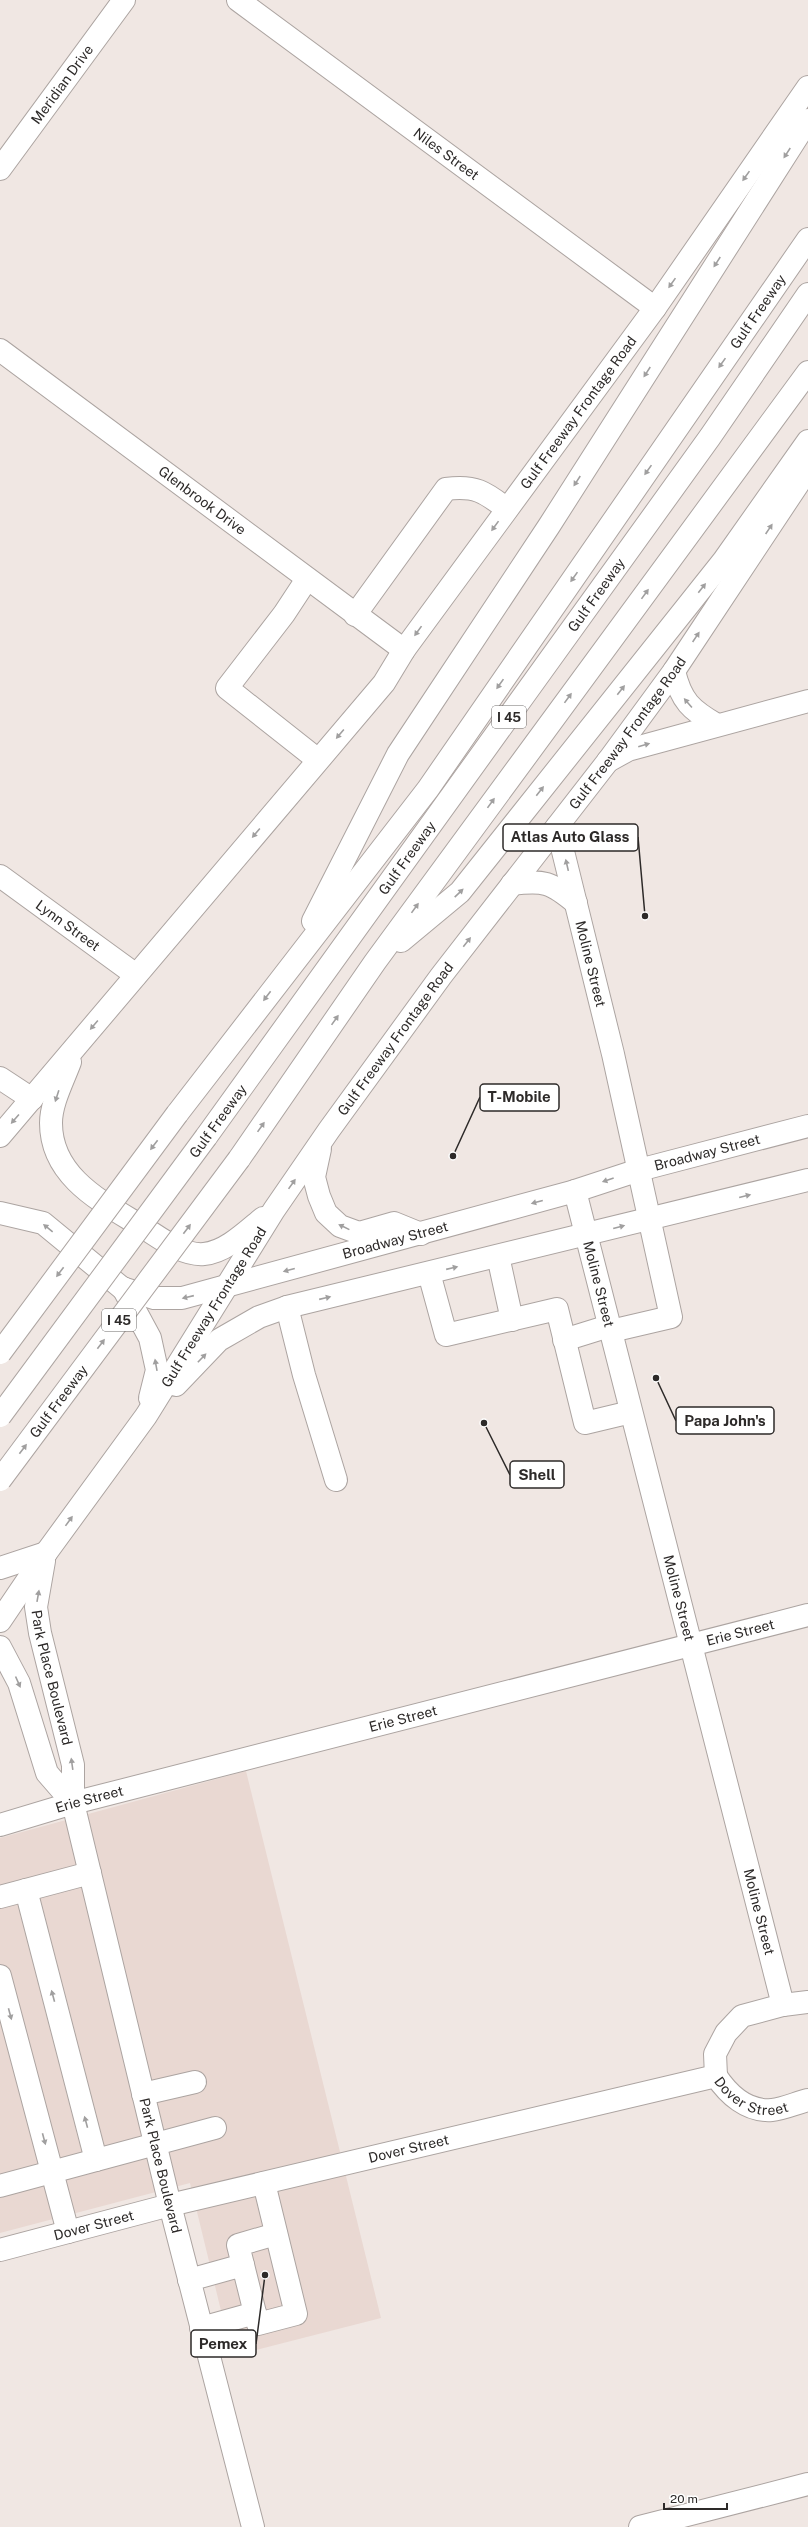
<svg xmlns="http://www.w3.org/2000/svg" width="808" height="2527" font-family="'Public Sans',sans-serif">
	<rect width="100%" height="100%" fill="#f0e7e3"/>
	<path fill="#e9d8d2" d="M246,1771L381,2318L232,2356L190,2183L0,2233V1838Z"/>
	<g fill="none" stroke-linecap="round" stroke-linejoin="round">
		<defs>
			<g id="minor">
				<path id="s1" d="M238,0L655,308"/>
				<path id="s2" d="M0,169L124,0"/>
				<path id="s3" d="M0,350L404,650"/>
				<path d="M307,579L284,614L227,688L318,760"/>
				<path d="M355,615L446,489C475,485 485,492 507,509"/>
				<path d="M674,671C681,701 691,710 717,725"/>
				<path d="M608,761L628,750L808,701"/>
				<path id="s4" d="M557,827L613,1054L671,1317L611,1331"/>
				<path id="s5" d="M0,876L136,975"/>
				<path d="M512,884C544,880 551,882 576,903"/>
				<path d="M0,1078L32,1099"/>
				<path id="s6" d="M575,1191L783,2005"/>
				<path d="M498,1256L512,1320"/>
				<path d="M429,1273L446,1335L557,1309L585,1423L631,1412"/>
				<path d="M287,1307L304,1375L336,1480"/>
				<path d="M564,1340L609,1326"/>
				<path id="s7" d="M0,1825L73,1803L808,1615"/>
				<path d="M26,1890L96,2160"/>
				<path d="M0,1897L90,1873"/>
				<path d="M0,1976L68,2232"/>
				<path d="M716,2076L715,2054L726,2033L742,2016L783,2005L808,2002"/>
				<path id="s8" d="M716,2076C728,2094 747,2112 772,2110C783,2109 796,2103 808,2100"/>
				<path d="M143,2094L195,2082"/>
				<path d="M0,2186L215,2128"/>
				<path id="s9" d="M0,2250L170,2205L716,2076"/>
				<path d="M243,2265L238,2245L276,2234"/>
				<path d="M189,2280L243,2265L255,2313L201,2328"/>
				<path d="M255,2313L258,2324L296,2314L264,2183"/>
				<path d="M640,2527L808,2484"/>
			</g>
			<g id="major">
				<path d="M70,1062C63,1081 51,1103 51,1123C51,1177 102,1202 141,1226C159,1237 182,1256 204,1254C226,1252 247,1231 263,1218"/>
				<path id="s10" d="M0,1136L384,683L404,650L655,308L808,87"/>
				<path d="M320,1149L314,1177L319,1196L326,1213L340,1226L359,1233L394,1223L421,1234"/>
				<path id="s11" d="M0,1213L43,1223L122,1288L154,1298H182L575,1191L639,1170L808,1126"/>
				<path d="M123,1288L150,1338L157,1370L150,1398"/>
				<path d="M176,1385L219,1340L259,1317L287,1307L808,1180"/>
				<path id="s12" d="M44,1561L36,1607L40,1633L73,1765V1803L170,2205L253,2527"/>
				<path d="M0,1568L46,1553"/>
				<path id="s13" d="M0,1621L46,1553L146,1416L274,1210L329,1130L441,976L608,761L674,671L808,469"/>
				<path d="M0,1647L19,1683L47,1773L73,1803"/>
			</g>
			<g id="highway">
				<path d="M313,921L398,754L549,526L808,120"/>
				<path d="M401,941L460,892L724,560L808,441"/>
				<path id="s14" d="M177,1114L428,789L808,239"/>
				<path id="s15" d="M206,1137L710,437L808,294"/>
				<path d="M239,1159L375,962L808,372"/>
			</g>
		</defs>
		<use href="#minor" stroke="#aca4a1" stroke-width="24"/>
		<use href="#major" stroke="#aca4a1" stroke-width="24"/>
		<use href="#highway" stroke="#aca4a1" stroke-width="24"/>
		<use href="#minor" stroke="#fff" stroke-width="22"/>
		<use href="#major" stroke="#fff" stroke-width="22"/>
		<use href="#highway" stroke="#fff" stroke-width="22"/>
		<defs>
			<g id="highway-bridge">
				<path d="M0,1353L177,1114"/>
				<path d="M0,1416L206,1137"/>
				<path id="s16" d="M0,1480L239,1159"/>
			</g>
		</defs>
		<use href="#highway-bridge" stroke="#aca4a1" stroke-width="24" stroke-linecap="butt"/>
		<use href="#highway-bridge" stroke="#fff" stroke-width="22"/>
	</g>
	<defs><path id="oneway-solid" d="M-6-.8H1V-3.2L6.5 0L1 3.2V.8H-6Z"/></defs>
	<g fill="#a09f9f">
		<use href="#oneway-solid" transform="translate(787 153) rotate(123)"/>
		<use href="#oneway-solid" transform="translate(746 176) rotate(125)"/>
		<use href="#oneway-solid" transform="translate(717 262) rotate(123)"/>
		<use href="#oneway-solid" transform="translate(672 283) rotate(125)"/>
		<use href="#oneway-solid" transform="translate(722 363) rotate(125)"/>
		<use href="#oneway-solid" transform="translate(647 372) rotate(123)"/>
		<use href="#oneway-solid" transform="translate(648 470) rotate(125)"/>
		<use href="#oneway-solid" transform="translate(577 481) rotate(123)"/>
		<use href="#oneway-solid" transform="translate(495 526) rotate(126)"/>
		<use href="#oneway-solid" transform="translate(769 529) rotate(-56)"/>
		<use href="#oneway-solid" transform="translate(574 577) rotate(125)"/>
		<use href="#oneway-solid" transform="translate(702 588) rotate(-52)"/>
		<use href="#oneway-solid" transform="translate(645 594) rotate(-54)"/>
		<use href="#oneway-solid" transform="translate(418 631) rotate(126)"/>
		<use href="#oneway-solid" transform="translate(696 637) rotate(-56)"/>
		<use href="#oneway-solid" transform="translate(500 684) rotate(125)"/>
		<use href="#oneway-solid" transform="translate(621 690) rotate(-52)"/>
		<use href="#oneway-solid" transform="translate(568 698) rotate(-54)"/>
		<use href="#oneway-solid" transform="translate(688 703) rotate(-131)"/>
		<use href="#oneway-solid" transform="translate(340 734) rotate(130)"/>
		<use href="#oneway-solid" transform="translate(644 745) rotate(-16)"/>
		<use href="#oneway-solid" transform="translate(540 791) rotate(-52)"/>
		<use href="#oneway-solid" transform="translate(491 803) rotate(-54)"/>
		<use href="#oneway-solid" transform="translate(256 833) rotate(130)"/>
		<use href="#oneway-solid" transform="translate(567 865) rotate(-103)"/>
		<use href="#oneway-solid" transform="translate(459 893) rotate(-44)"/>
		<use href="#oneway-solid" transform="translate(415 908) rotate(-54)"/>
		<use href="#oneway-solid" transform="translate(467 942) rotate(-52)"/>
		<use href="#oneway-solid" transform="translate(267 996) rotate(127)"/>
		<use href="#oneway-solid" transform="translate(335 1020) rotate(-55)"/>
		<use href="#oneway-solid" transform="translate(94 1025) rotate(130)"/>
		<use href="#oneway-solid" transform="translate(57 1096) rotate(108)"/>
		<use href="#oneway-solid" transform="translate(15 1119) rotate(131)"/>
		<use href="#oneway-solid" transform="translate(261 1127) rotate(-55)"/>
		<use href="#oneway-solid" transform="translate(154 1145) rotate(127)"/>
		<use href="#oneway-solid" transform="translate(608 1180) rotate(161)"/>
		<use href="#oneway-solid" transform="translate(292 1184) rotate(-55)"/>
		<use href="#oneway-solid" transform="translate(745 1196) rotate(-14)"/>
		<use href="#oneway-solid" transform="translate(537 1202) rotate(165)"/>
		<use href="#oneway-solid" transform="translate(344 1227) rotate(-154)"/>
		<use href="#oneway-solid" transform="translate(619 1227) rotate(-15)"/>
		<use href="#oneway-solid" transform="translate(48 1228) rotate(-141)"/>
		<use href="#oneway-solid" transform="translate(187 1229) rotate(-53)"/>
		<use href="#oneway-solid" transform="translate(452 1268) rotate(-13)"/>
		<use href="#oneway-solid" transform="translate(289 1270) rotate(165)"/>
		<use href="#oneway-solid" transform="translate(60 1272) rotate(127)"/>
		<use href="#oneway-solid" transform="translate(188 1297) rotate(167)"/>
		<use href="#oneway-solid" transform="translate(325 1298) rotate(-13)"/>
		<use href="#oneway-solid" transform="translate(101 1344) rotate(-53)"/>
		<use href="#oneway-solid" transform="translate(202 1358) rotate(-46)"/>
		<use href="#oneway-solid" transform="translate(156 1365) rotate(-100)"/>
		<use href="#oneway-solid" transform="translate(23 1449) rotate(-53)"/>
		<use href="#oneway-solid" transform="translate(69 1521) rotate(-54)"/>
		<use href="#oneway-solid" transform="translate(38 1596) rotate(-80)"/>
		<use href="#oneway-solid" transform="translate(18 1682) rotate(66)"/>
		<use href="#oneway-solid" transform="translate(72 1764) rotate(-98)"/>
		<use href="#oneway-solid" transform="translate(53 1996) rotate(-105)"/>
		<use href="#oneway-solid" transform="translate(10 2014) rotate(75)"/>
		<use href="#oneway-solid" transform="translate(86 2122) rotate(-105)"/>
		<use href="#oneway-solid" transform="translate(44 2139) rotate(75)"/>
	</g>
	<g text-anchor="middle" stroke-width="4" stroke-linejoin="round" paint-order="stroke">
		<g fill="#fff" stroke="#6c6a69" stroke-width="1">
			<rect x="492" y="706" width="34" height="22" rx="3"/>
			<rect x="102" y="1309" width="34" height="22" rx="3"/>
		</g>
		<g font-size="13" font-weight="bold" fill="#2d2a29">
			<text x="509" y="722">I 45</text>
			<text x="119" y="1325">I 45</text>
		</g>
		<g font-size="14" fill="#2d2a29" stroke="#fff">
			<text dy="5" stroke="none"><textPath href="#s2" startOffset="105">Meridian Drive</textPath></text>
			<text dy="5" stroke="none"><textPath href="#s1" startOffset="259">Niles Street</textPath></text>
			<text dy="5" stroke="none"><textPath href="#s14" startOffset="991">Gulf Freeway</textPath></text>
			<text dy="5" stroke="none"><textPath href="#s10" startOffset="927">Gulf Freeway Frontage Road</textPath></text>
			<text dy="5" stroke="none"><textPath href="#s3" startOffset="252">Glenbrook Drive</textPath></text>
			<text dy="5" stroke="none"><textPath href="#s15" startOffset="668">Gulf Freeway</textPath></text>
			<text dy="5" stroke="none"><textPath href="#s13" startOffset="1088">Gulf Freeway Frontage Road</textPath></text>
			<text dy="5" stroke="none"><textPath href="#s15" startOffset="344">Gulf Freeway</textPath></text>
			<text dy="5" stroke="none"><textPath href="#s5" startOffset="84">Lynn Street</textPath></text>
			<text dy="5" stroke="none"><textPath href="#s4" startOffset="141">Moline Street</textPath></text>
			<text dy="5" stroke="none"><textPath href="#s13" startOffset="704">Gulf Freeway Frontage Road</textPath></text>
			<text transform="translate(218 1121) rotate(-54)" y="5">Gulf Freeway</text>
			<text dy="5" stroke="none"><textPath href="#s11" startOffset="753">Broadway Street</textPath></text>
			<text dy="5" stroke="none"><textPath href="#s11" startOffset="429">Broadway Street</textPath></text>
			<text dy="5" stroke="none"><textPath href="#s6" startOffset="96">Moline Street</textPath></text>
			<text dy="5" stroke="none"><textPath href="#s13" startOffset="380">Gulf Freeway Frontage Road</textPath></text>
			<text dy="5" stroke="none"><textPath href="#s16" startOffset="98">Gulf Freeway</textPath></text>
			<text dy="5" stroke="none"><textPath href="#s6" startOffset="420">Moline Street</textPath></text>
			<text dy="5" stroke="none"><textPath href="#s7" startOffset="765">Erie Street</textPath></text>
			<text dy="5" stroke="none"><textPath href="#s12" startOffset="119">Park Place Boulevard</textPath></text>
			<text dy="5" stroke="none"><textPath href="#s7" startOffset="417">Erie Street</textPath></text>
			<text dy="5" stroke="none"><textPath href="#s7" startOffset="93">Erie Street</textPath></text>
			<text dy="5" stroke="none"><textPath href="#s6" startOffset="744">Moline Street</textPath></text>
			<text dy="5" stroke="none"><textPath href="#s8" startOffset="44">Dover Street</textPath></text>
			<text dy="5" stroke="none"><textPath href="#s9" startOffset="421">Dover Street</textPath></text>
			<text dy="5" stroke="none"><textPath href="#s12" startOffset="620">Park Place Boulevard</textPath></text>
			<text dy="5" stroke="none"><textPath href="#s9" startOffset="97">Dover Street</textPath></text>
		</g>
	</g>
	<path fill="none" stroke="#2d2a29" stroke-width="1.5" d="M645 916L638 837M453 1156L480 1097M656 1378L676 1421M484 1423L510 1475M265 2275L256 2344"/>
	<g fill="#2d2a29" stroke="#fff" stroke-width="1.5">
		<circle cx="645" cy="916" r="4"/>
		<circle cx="453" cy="1156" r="4"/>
		<circle cx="656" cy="1378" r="4"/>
		<circle cx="484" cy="1423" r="4"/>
		<circle cx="265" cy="2275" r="4"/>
	</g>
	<g fill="#fff" stroke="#2d2a29" stroke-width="1.5">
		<rect x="503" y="824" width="135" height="27" rx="4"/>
		<rect x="480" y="1084" width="79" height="27" rx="4"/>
		<rect x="676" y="1407" width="98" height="27" rx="4"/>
		<rect x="510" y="1461" width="54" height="27" rx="4"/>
		<rect x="191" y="2330" width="65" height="27" rx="4"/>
	</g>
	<g font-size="15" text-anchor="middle" font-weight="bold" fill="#2d2a29">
		<text x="570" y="842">Atlas Auto Glass</text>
		<text x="519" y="1102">T-Mobile</text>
		<text x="725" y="1426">Papa John's</text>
		<text x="537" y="1480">Shell</text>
		<text x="223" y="2349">Pemex</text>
	</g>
	<path d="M664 2503v6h63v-6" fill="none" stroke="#2d2a29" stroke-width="2"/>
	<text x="670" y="2503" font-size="12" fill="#2d2a29" stroke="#ffffff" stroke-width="3" paint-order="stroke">20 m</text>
</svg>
